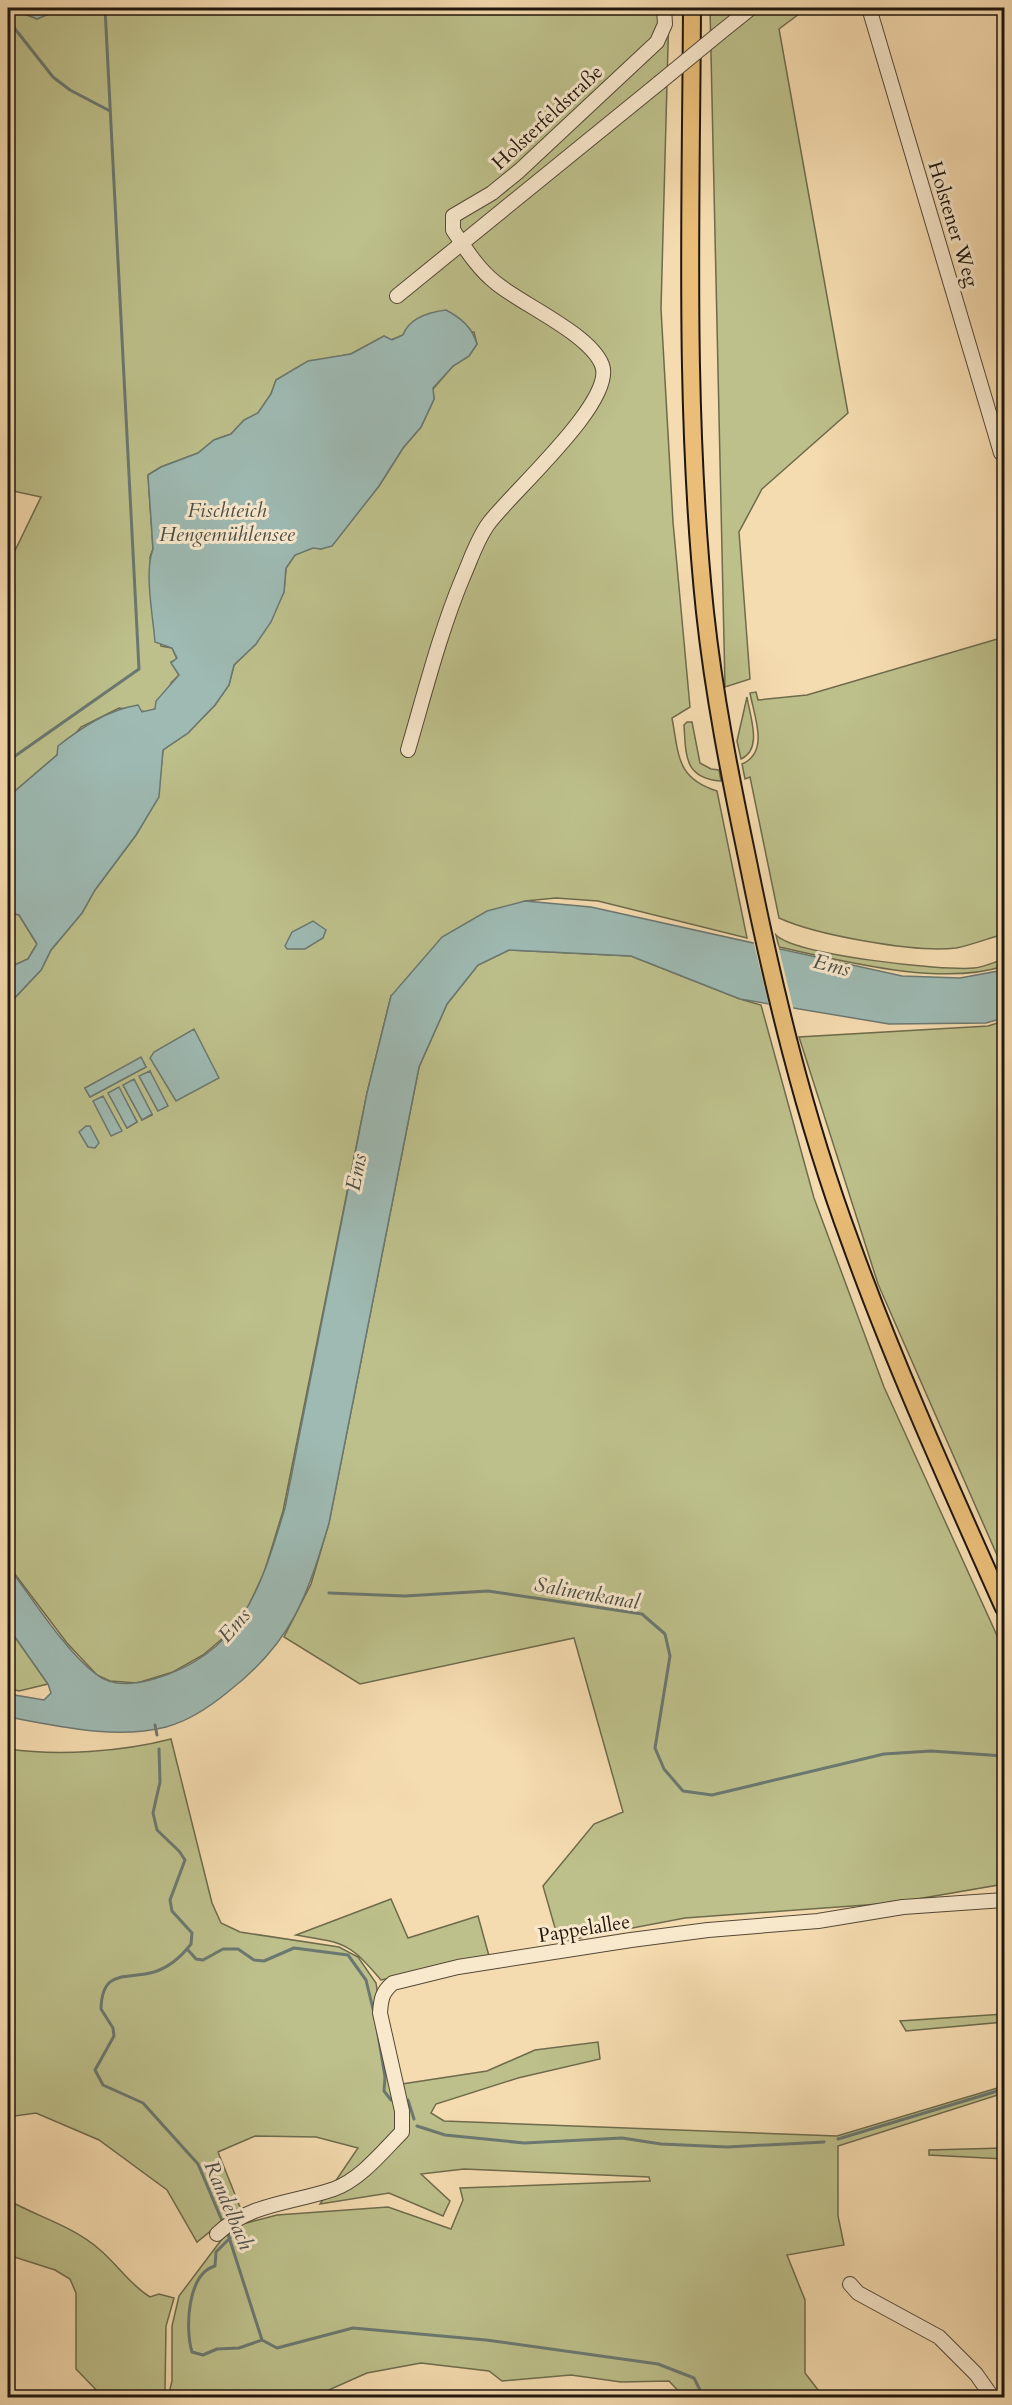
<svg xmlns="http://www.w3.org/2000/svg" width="1012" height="2405" font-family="Cardo,serif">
	<rect width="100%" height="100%" fill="#f5dcb0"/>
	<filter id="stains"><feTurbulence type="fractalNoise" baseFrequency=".00333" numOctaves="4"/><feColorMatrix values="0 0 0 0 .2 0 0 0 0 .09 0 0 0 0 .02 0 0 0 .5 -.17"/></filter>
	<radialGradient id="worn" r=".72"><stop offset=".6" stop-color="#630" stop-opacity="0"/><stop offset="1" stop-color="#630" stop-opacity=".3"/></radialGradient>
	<path fill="#bdc08b" stroke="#6e6b4c" stroke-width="1.5" fill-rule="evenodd" d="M8,8L37,19L63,8H669L661,309L673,522L690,707L672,718C679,755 676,778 717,791L747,938L598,901L556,898L525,901L391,996L367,1093L283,1511L264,1573L246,1611L229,1633L203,1655L173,1672L137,1683L110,1681L97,1675L67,1643L8,1565V1005L41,970L51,950L82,913L95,890L136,835L158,797L163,750L188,733L215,705L229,685L234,665L256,644L284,592L286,568L295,555L314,547L321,549L332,545L379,486L403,448L421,427L434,399L433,389L453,366L469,356L477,344L474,332L403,335L391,340L384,336L351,354L308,362L276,380L271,394L258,413L244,420L231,434L214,440L198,453L161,467L148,475L153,549L150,557L161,646L172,648L177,659L171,662L179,675L171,683L169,690L155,709L148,712L119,708L81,727L57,755L8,797V565L41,497L8,490ZM141,1058L146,1067L90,1097L85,1088ZM150,1071L158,1111L140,1077ZM123,1085L152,1114V1115L142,1120ZM119,1088L137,1122L127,1128L109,1093Z
		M710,8H807L779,29L848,413L762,489L739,532L750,679L725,687Z
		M1004,637V934C989,938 972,945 956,948C915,953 816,935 779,918L750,777L745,779L742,764C770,752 754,716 750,693L756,692L758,700L807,695Z
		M747,697C750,717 763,749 741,759L737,741Z
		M687,722H692L700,763L711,769L719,770L721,781C684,778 686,756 684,725Z
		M8,912L19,915L37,944L28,959L8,968Z
		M776,935C796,955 942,971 974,968C984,967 995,962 1004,959V966C941,987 843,961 779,947Z
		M509,950L631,956L740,999L761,1005L814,1198L884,1387L1004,1651V1884L894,1903L685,1918L559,1942L543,1886L594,1824L623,1812L574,1638L360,1684L284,1637L311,1584L329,1523L419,1067L447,1004L478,965Z
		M1004,1021V1571L878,1284L799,1037L988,1026Z
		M8,1627L48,1684L19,1691L8,1688Z
		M171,1739L212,1903L221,1923L240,1932L339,1947L358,1957L376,1983L393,2093L402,2084L487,2071L535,2050L598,2042L600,2059L518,2078L436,2104L431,2113L444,2121L837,2136L1004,2086V2093L838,2146V2216L844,2245L787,2255L805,2300V2373L822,2395L830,2391L839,2397H684L669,2381L621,2382L571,2375L502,2381L489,2371L421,2363L367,2373L313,2397H168L172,2381V2326L179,2296L231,2227L277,2215L388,2207L451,2229L463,2200L460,2188L650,2181L649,2177L464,2169L421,2174L450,2201L443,2216L389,2193L320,2204L358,2148L316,2137L255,2136L218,2152L240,2207L197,2242L167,2190L99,2140L36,2113L8,2117V1749C58,1756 121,1752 171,1739Z
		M391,1899L408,1938L478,1916L489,1956L381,1980C349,1942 344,1943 296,1935Z
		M1004,2014V2022L906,2031L900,2021Z
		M1004,2148V2159L929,2155V2150Z
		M8,2200C38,2217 73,2226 99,2249C118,2265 129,2284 150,2297L159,2294L174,2298L166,2326L165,2390L162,2397H103L76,2369V2293L70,2279L55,2270L8,2255Z"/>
	<path fill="#9ebab3" stroke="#6b7871" stroke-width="1.5" d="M12,8H63L37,19Z
		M446,310C461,318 472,327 477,344L469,356L453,366L433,388L434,399L421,427L403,448L379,486L332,546L321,549L313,548L295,555L286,568L284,592L271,622L256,644L234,665L229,685L215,705L188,733L163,750L159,797L136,835L95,890L82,913L51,950L41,970L8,1005V968L28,959L37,944L19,915L8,912V797L57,755L58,746C82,727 108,710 138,705L142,712L155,709L156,701L179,675L171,663L177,658L172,648L155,642C153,616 144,572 153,549L148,475L161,467L198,453L214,440L231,434L244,420L258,413L271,394L276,380L291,371L308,361L351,354L384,336L392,340L403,335C409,318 430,312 446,310Z
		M525,901L591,907L902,976L960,978L1004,970V1018L986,1023L889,1024L740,999L631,956L509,950L478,965L447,1004L419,1067L329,1523C307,1597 292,1642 229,1691C211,1706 188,1721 166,1727C114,1740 59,1726 8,1717V1694L44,1700L51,1693L48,1684L8,1627V1566C32,1598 65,1651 97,1675C112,1687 136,1684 154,1679C242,1654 261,1587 285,1508L367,1093L391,996L442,937L487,911Z
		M313,921L326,930L323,938L305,949H287L285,946L292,932Z
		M194,1029L219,1078L176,1101L150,1058L154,1052Z
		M141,1057L146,1067L90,1097L85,1088Z
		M150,1071L168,1106L158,1111L139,1076Z
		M134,1079L152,1114L142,1120L123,1085Z
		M119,1087L137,1122L127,1128L108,1093Z
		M103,1096L122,1131L111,1136L93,1101Z
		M86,1126H90L99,1143L95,1148L88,1147L79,1132Z"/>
	<path fill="#f5dcb0" d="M753,940L778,945L794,1011L770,1009Z"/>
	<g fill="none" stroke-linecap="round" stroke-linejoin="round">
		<path stroke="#6b7871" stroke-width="3" d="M8,20L53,77L70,90L110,111
			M8,761L139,669L105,8
			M329,1593L405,1596L488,1591L642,1614L665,1634L670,1656L655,1748L664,1769L683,1791L712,1795L884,1754L931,1751L1004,1756
			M155,1725L157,1735
			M159,1749L160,1782L153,1813L157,1830L179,1851L185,1860L170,1900L172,1911L192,1933L191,1944C181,1957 170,1967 154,1972C126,1980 102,1968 101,2009L113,2028L114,2036L95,2070L103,2085L143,2103L198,2164L223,2223
			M188,1950L196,1959L203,1960L223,1949H238L254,1960L264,1961L294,1948L348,1955L366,1980L374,2013
			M377,2028L385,2077L384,2091L391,2100
			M408,2100L414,2119
			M417,2126L445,2135L524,2143L622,2138L661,2144L727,2147L824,2142
			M838,2139L1004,2089
			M227,2231L262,2340L277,2348L353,2328L486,2340L658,2364L694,2378L704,2398
			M230,2238L216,2252L215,2266C187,2274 185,2329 192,2352L203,2355L217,2349L239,2348L262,2340"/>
		<defs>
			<path id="minor" d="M869,8L1001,453
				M721,32L751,8
				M397,296L659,83
				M408,750C425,692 440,632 463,577C471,559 477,539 489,523C511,493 616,401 602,365C590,334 523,305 496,283C478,269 465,248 453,230V216L492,193L519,171L657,42L665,24L664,8
				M217,2234C250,2203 294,2203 334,2189C361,2179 382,2152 402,2132V2111L380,2013C381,1999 382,1992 393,1983L458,1967L631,1940L708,1930L818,1921L903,1907L1004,1900
				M850,2284L858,2293L939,2337L976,2374L993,2398"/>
			<path id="major" d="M692,8C691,209 684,412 705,612C714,695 730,776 747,857C773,987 804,1117 850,1241C895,1366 950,1487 1004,1608"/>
		</defs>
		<use href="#minor" stroke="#544836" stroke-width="16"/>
		<use href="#major" stroke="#1f160d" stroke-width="20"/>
		<use href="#minor" stroke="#f8e8cc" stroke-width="14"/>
		<use href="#major" stroke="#eabe78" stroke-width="16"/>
		<defs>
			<path id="minor-bridge" d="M659,83L721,32"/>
		</defs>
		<use href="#minor-bridge" stroke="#544836" stroke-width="16" stroke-linecap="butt"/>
		<use href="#minor-bridge" stroke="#f8e8cc" stroke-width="14"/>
	</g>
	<g text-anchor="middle" stroke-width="6" stroke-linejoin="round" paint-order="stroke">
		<g font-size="20" fill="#1f160d" stroke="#f8e8cc">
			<text transform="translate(547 117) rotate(-43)" y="7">Holsterfeldstraße</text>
			<text transform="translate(954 224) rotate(73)" y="7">Holstener Weg</text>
			<text transform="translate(584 1928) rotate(-9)" y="7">Pappelallee</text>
		</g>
		<g font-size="21" font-style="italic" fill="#4b4f47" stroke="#f8e8cc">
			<text x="227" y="517">Fischteich<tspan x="227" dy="24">Hengemühlensee</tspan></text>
			<text transform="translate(832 965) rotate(14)" y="7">Ems</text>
			<text transform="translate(356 1172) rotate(-79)" y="7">Ems</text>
			<text transform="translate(587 1593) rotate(10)" y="7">Salinenkanal</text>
			<text transform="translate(234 1625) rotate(-49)" y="7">Ems</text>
			<text transform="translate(229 2205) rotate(67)" y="7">Randelbach</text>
		</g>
	</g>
	<rect width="1012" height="2405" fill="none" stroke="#f5dcb0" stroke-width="30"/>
	<rect x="9" y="9" width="994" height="2387" fill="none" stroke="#1f160d" stroke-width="3"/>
	<rect x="15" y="15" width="982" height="2375" fill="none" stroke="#1f160d" stroke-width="1.5"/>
	<rect width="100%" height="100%" filter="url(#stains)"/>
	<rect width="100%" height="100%" fill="url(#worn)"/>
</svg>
